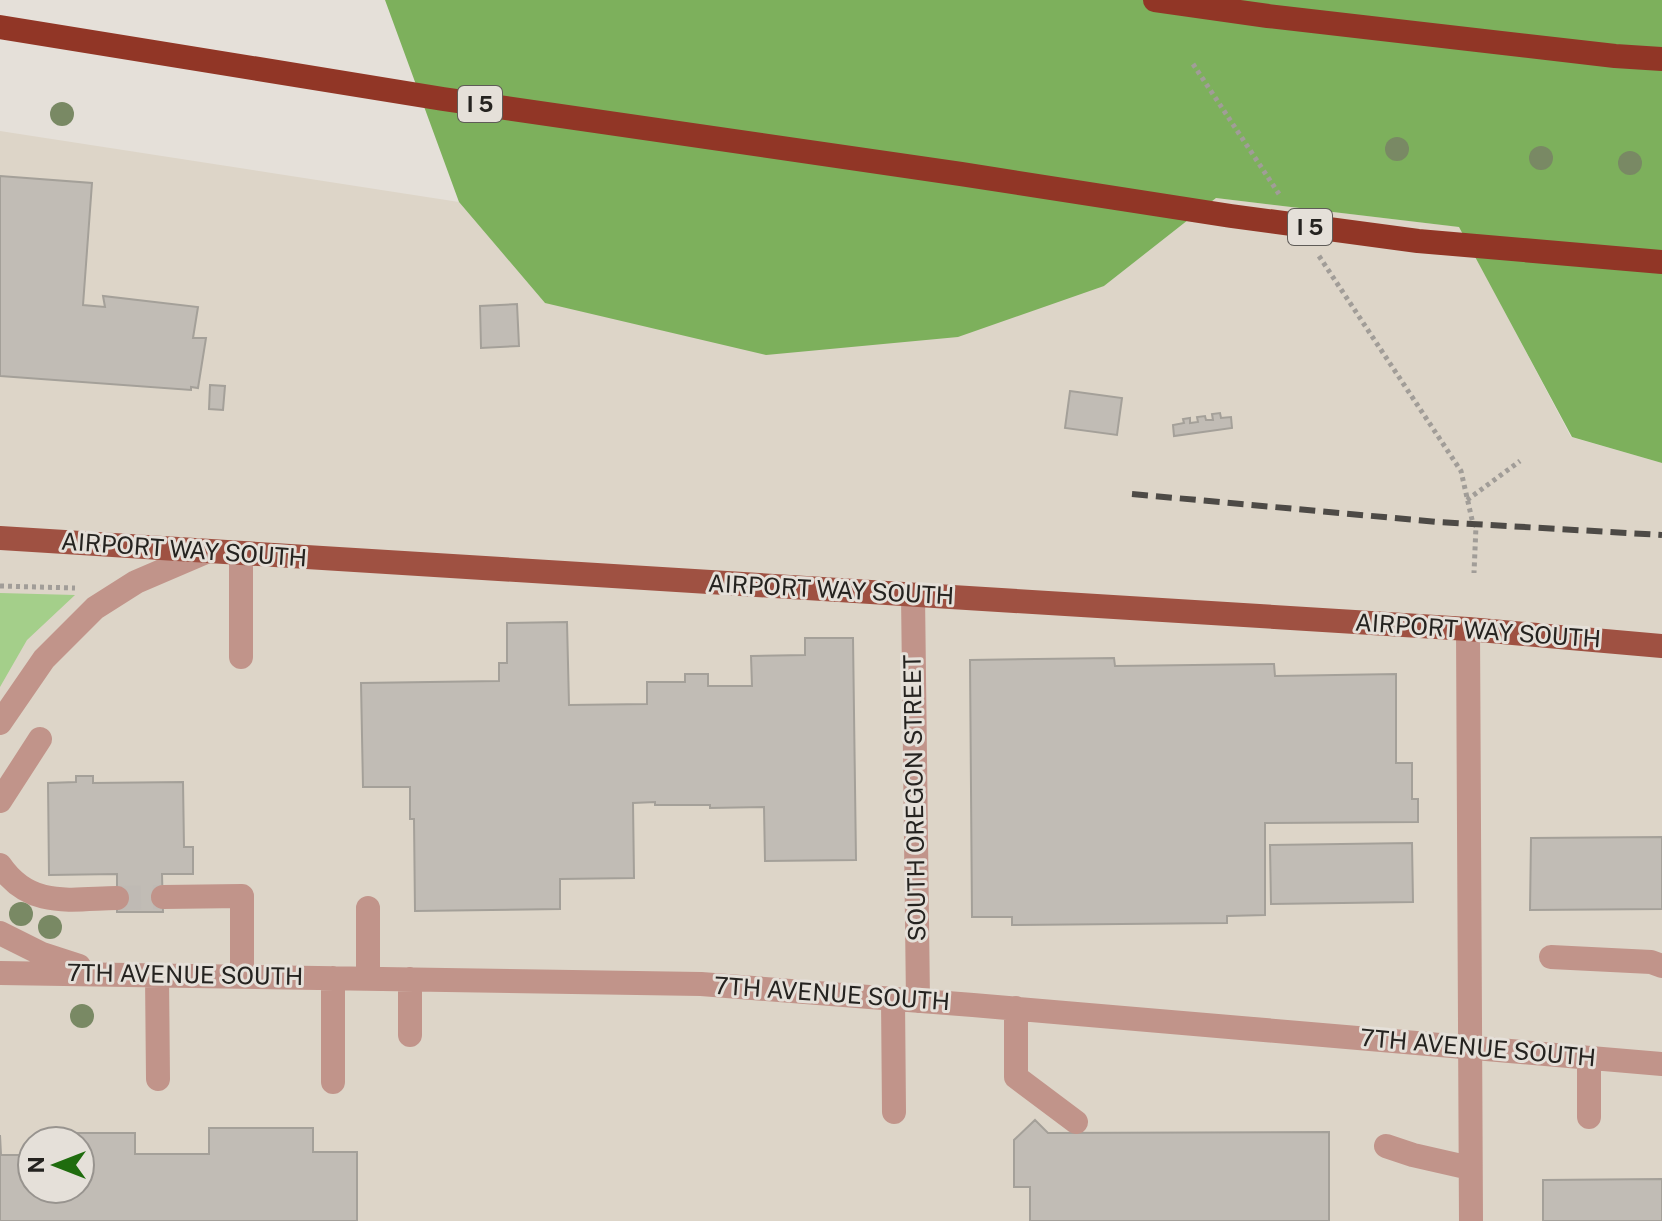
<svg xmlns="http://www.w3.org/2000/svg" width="1662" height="1221" font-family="'Public Sans',sans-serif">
	<rect width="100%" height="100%" fill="#e5e0d9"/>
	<path fill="#ddd5c8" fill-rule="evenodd" d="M0,131L459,202L545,303L1104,286L1216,198L1460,227L1571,437L1662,463V1221H0ZM32,1141H80V1189H32Z"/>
	<path fill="#a4cf8a" d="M0,593L75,595L27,640L0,687Z"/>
	<path fill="#7db05c" d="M385,0H1662V463L1572,437L1459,227L1216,198L1104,286L958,337L766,355L545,303L459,202Z"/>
	<path fill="#c1bcb5" stroke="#a4a099" stroke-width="2" d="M0,176L92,183L83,305L105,307L103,296L198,307L193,338H206L198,388L191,387V390L0,376Z
		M517,304L519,346L481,348L480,306Z
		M210,385L225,386L223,410L209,409Z
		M1070,391L1122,398L1117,435L1065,428Z
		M1220,413L1221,418L1231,417L1232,428L1174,436L1173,425L1184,423L1183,419L1190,418V423L1198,422L1197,417L1205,416L1206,420H1213L1212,414Z
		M567,622L569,705L647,704V682H685V674H708V686H752L751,656L805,655V638H853L856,860L765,861L764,807L710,808V805H655V802L633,803L634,878L560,879V909L415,911L414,819H410V787H363L361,683L499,681V663H507V623Z
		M1114,658L1115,666L1274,664L1275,676L1396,674V763H1412V799H1418V822L1265,823V915L1227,916V923L1012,925V917H972L970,660Z
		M76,776H93V783L183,782L184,847H193V874H162L163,912H117V874L49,875L48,783L76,782Z
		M1662,837V909L1530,910L1531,838Z
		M1412,843L1413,902L1271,904L1270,845Z
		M1035,1120L1048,1133L1329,1132V1221H1030V1187H1014V1140Z
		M209,1128H313V1152H357V1221H0V1135L1,1155H32V1189H80V1141H44V1133H135V1154H209Z
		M1662,1179V1221H1543V1180Z"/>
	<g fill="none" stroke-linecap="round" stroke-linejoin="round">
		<path stroke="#bfbab4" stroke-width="24" stroke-dasharray="24 12" stroke-linecap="butt" d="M117,898L163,897"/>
		<path stroke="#a19d98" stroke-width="5" stroke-dasharray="4 4" stroke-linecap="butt" d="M1193,64L1279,194
			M1319,256L1461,471L1473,524L1476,526L1474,573
			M1467,500L1520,461
			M0,586L75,588"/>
		<path stroke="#c1948a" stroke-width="24" d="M241,554V657
			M913,595L918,1001
			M1468,629L1471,1221
			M0,723L44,659L95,608L136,582L206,552
			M0,801L40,739
			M0,865C30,909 70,899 117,898
			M163,897L242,896V976
			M368,908V978
			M0,933L42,954L79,966
			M1551,957L1651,962L1662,966
			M0,973L701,984L973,1005L1662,1064
			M157,975L158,1079
			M333,978V1082
			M410,979V1035
			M893,999L894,1112
			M1016,1008V1077L1076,1122
			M1589,1058V1117
			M1386,1146L1413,1155L1470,1168"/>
		<path stroke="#9f5142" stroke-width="24" d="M0,538L1468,629L1662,646"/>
		<path stroke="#913626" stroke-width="24" d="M1155,0L1268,16L1615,56L1662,59
			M0,27L443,99L961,174L1231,216L1418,241L1662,262"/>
		<path stroke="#4d4a46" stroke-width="6" stroke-dasharray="16 8" stroke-linecap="butt" d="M1132,494L1438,522L1662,535"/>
	</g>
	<g fill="#798964">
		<circle cx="62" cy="114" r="12"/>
		<circle cx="1397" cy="149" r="12"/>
		<circle cx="1541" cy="158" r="12"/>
		<circle cx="1630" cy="163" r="12"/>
		<circle cx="21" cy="914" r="12"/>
		<circle cx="50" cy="927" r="12"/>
		<circle cx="82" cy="1016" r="12"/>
	</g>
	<g text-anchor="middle" stroke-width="6" stroke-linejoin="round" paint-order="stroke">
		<g fill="#e5e0d9" stroke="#5f5c58" stroke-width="2">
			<rect x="458" y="86" width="44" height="36" rx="6"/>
			<rect x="1288" y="209" width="44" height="36" rx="6"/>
		</g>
		<g font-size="22" font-weight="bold" fill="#252320">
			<text x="480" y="112">I 5</text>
			<text x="1310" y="235">I 5</text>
		</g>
		<g font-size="24" fill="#252320" stroke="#e5e0d9">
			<text transform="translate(184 550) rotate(4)" y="8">AIRPORT WAY SOUTH</text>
			<text transform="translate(831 590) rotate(3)" y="8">AIRPORT WAY SOUTH</text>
			<text transform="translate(1478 631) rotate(4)" y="8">AIRPORT WAY SOUTH</text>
			<text transform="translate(915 798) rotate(-91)" y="8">SOUTH OREGON STREET</text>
			<text transform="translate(185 975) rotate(1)" y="8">7TH AVENUE SOUTH</text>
			<text transform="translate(832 994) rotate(4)" y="8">7TH AVENUE SOUTH</text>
			<text transform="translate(1478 1048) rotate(5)" y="8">7TH AVENUE SOUTH</text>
		</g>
	</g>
	<g transform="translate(56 1165) rotate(270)"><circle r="38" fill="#e5e0d9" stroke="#98948f" stroke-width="2"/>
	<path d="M0-6L14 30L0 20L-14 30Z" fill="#1f6c0e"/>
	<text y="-12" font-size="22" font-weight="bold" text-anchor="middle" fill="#252320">N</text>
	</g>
</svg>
